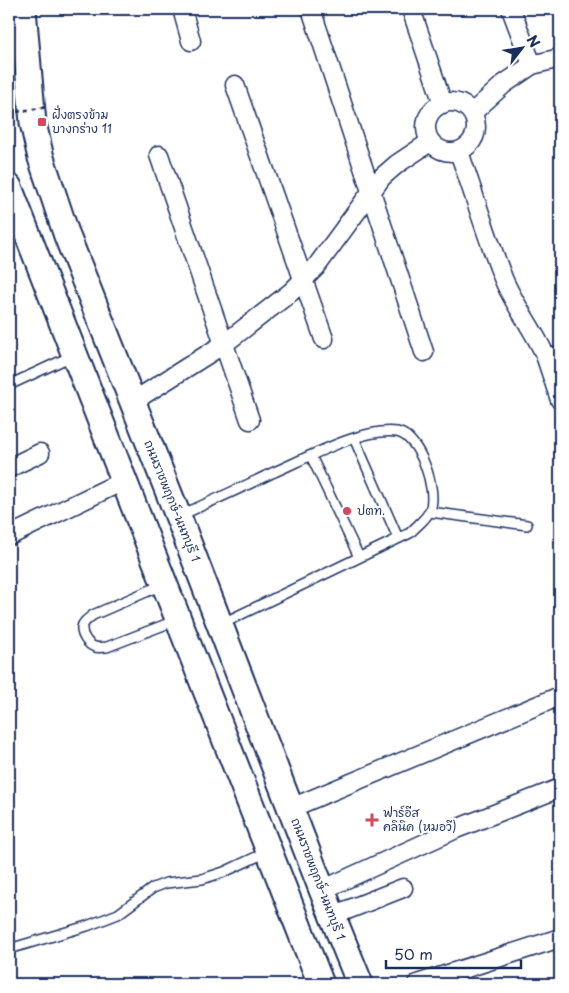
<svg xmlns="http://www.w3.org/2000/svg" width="569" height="993" font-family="'Playpen Sans','Playpen Sans Thai',sans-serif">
	<rect width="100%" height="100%" fill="#fff"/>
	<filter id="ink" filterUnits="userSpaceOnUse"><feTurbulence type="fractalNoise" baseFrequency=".02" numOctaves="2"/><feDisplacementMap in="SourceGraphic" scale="10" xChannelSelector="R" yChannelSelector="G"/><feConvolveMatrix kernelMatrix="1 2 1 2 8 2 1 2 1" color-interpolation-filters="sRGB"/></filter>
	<g filter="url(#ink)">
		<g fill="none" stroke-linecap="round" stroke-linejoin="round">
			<defs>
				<path id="service" d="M9,385L74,355
					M354,438L398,538
					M311,456L359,557
					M430,512L527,525
					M179,516C210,502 241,488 272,473C305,459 362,427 397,432C420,436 438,491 430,510C427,519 416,526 410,533L221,624
					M162,585L93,615C88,619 83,622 82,627C81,635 88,645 95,647C98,648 103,647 107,647L177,620
					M9,949L87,926L118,914L153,888L166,883L202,879L224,872L269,851"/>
				<path id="minor" d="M182,9L191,41
					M311,9L424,352
					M411,9L443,104
					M511,9L532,65
					M235,85L324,339
					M426 127a25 25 0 1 1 50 0a25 25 0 1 1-50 0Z
					M472,113L504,84L532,65L560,58
					M459,152C474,194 487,237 503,278C514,305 533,328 545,355L560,358
					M159,155L250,420
					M545,355L560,400
					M132,402L224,344L291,292L316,267L382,177L397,164L430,142
					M9,468L40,453
					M9,536L123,481
					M291,808L560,696
					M322,890L456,829L560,788
					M332,916L403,888
					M417,984L560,938"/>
				<path id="secondary" d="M23,9L33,123L41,158L67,236L178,516L322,890L360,984
					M9,187L321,984"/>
			</defs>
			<use href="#service" stroke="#1b2f5e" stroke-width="12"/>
			<use href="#minor" stroke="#1b2f5e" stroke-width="21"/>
			<use href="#secondary" stroke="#1b2f5e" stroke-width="29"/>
			<use href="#service" stroke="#fff" stroke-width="9"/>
			<use href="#minor" stroke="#fff" stroke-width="18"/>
			<use href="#secondary" stroke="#fff" stroke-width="25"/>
			<path stroke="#1b2f5e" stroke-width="3" stroke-dasharray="4 4" stroke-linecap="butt" d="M9,113L47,107"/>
		</g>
	</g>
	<g fill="#d1495b" stroke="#fff" stroke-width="2">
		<rect x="37" y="117" width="10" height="10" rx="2.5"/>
		<circle cx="347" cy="511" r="5"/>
		<path d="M369.5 812.5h5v5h5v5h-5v5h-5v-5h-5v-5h5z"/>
	</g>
	<g text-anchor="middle" stroke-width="4.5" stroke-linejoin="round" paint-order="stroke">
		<g font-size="12" fill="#1b2f5e" stroke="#fff" text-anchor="start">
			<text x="52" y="119">ฝั่งตรงข้าม<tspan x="52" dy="14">บางกร่าง 11</tspan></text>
			<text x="357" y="515">ปตท.</text>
			<text x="383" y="817">ฟาร์อีส<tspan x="383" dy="14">คลินิค (หมอวี)</tspan></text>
		</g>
		<g font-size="12" fill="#1b2f5e" stroke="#fff">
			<text transform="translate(172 501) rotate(68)" y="4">ถนนราชพฤกษ์-นนทบุรี 1</text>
			<text transform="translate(318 879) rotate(69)" y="4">ถนนราชพฤกษ์-นนทบุรี 1</text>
		</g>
	</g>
	<rect width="569" height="993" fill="none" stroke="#fff" stroke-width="30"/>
	<rect x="15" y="15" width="539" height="963" fill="none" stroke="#1b2f5e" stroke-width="2" filter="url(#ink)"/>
	<g transform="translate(522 48) rotate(59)" stroke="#ffffff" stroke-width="4" paint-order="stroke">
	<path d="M0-4L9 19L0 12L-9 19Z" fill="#1b2f5e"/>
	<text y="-8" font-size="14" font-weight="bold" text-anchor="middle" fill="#1b2f5e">N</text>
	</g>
	<path d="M386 960v8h135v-8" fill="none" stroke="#1b2f5e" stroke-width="2.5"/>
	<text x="394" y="960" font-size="15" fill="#1b2f5e" stroke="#ffffff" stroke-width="4" paint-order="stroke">50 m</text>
</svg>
